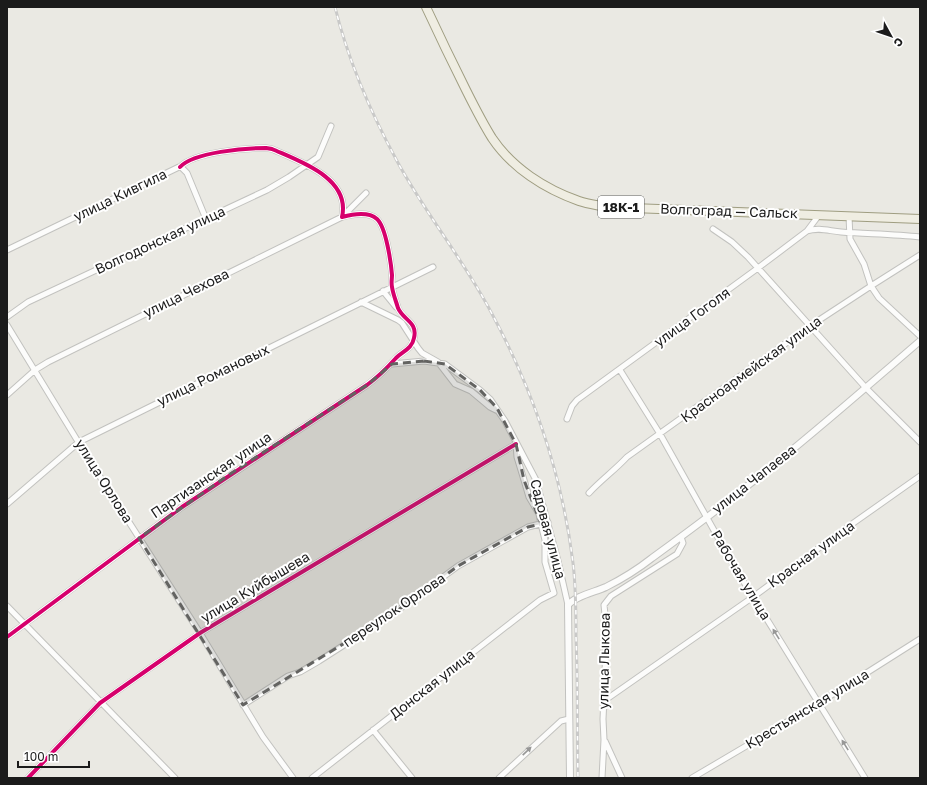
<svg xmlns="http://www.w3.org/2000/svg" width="927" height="785" font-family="'Golos Text',sans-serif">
	<rect width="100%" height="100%" fill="#eae9e3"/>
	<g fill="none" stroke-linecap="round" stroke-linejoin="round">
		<defs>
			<path id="minor" d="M849,216L850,239L864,264L871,286L879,298L920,336
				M713,229L732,242L748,257L866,388L920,442
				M807,231C819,227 829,231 841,232C868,234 894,234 920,237
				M7,250L179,167L182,168L187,173L206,219
				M383,291L396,307
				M361,302L398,320L402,323L418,348L422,353L438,362L455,384L471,391L490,407L496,410
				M7,317L28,302L267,190L289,177L318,157L331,126
				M7,325L88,458L200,633L263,737L293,778
				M392,364L424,361L445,364L480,390L490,399L505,421L536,480L558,561L568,605
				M620,370L660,434L734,566L865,778
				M7,395L35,370L48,362L342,217L366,193
				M567,419L572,406L577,400L758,268L807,231L819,215
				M589,493C601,480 615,470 627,457L810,326L871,286L920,255
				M7,504L79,442L433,267
				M7,606L175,778
				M7,637L182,507L367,385C378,377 387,368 396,358C403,351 412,349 414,338C418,322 403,320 398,308C396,301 393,294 392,287C391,283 392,279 392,275C391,263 386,227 377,219C368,211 353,214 342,217C351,178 299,161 272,149L266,148C246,148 194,152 180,167
				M604,701L753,597L835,536L920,476
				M243,705L288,676L300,672L319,661L394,613L458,566L528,527L548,522
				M373,730L412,778
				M605,741L622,778
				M28,778L100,703L200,633L516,444
				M312,778L540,600L554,593L545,562V540L541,524L539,514L529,497L524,480L517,457L516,444
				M499,778L561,721L569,719
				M602,778L604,740L603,719L605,678L606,624L604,605L611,596L677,554L683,543L681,537
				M692,778L819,703L920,639"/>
			<path id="tertiary" d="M570,778L568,605C575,596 595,592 606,587C622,579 638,569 652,558C685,534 719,509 751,483C809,438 864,389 920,341"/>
			<path id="primary" d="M426,7C439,35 452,62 466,90C474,106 482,122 492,138C512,168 545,189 579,201C588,204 597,205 606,207L920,219"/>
		</defs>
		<use href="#minor" stroke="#c2c2bf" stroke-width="7"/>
		<use href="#tertiary" stroke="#c2c2bf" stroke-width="8"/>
		<use href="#primary" stroke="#9f9d81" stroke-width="10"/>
		<use href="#minor" stroke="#fcfcfb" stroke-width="5"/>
		<use href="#tertiary" stroke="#fcfcfb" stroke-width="6"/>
		<use href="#primary" stroke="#efede2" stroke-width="8"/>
		<defs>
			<path id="rail" d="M335,7C348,60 371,113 397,161C425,213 463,259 491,312C533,390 562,474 573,563C576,587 576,612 576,637C578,684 577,731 578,778"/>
		</defs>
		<use href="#rail" stroke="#c9c9c8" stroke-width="3"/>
		<use href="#rail" stroke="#fff" stroke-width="1.5" stroke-dasharray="4.5" stroke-linecap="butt"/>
		<defs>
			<path id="cycleway" d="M7,637L182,507L367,385C378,377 387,368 396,358C403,351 412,349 414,338C418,322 403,320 398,308C396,301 393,294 392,287C391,283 392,279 392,275C391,263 386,227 377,219C368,211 353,214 342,217C351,178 299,161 272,149L266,148C246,148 194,152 180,167
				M28,778L100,703L200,633L516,444"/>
		</defs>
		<use href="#cycleway" stroke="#fff" stroke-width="6"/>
		<use href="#cycleway" stroke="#d6006c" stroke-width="4"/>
	</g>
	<defs><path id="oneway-solid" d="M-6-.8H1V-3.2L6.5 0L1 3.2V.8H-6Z"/></defs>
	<g fill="#979796">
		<use href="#oneway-solid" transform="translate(776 634) rotate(-122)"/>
		<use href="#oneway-solid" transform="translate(845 745) rotate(-122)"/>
		<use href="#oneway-solid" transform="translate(527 751) rotate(-44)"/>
	</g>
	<path fill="#636361" fill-opacity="0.2" stroke="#636361" stroke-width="3" stroke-dasharray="8 5" stroke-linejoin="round" d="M424,361L445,364L480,390L497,408L516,444L524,480L541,524L528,527L458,566L394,613L243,705L139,538L227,476L367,385L392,364Z"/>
	<g text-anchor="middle" stroke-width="4" stroke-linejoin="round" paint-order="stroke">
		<rect fill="#fff" stroke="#5f5f5f" stroke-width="1" x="598" y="196" width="46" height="22" rx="3"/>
		<g font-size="13" font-weight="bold" fill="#1b1b1b">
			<text x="621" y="212">18К-1</text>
		</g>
		<g font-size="14" fill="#1b1b1b" stroke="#fff">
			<text transform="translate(120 195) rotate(-26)" y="5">улица Кивгила</text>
			<text transform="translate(729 211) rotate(2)" y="5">Волгоград — Сальск</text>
			<text transform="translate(160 240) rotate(-25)" y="5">Волгодонская улица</text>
			<text transform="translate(186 293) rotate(-26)" y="5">улица Чехова</text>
			<text transform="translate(692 317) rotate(-36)" y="5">улица Гоголя</text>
			<text transform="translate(751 369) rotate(-36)" y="5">Красноармейская улица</text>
			<text transform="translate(213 375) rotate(-26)" y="5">улица Романовых</text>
			<text transform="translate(211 475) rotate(-34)" y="5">Партизанская улица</text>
			<text transform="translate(754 479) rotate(-38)" y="5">улица Чапаева</text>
			<text transform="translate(104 481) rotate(58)" y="5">улица Орлова</text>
			<text transform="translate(548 529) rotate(75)" y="5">Садовая улица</text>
			<text transform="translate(811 554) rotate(-36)" y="5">Красная улица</text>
			<text transform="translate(741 575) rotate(59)" y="5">Рабочая улица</text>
			<text transform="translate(255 587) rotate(-31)" y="5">улица Куйбышева</text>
			<text transform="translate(394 610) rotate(-34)" y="5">переулок Орлова</text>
			<text transform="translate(604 661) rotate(-89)" y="5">улица Лыкова</text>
			<text transform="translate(432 684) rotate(-38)" y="5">Донская улица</text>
			<text transform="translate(807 709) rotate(-31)" y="5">Крестьянская улица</text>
		</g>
	</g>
	<rect width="927" height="785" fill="none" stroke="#1b1b1b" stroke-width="16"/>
	<g transform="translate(891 36) rotate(130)" stroke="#ffffff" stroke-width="3" paint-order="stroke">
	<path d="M0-3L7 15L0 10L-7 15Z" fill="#1b1b1b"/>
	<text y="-6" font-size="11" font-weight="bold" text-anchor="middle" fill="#1b1b1b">С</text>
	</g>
	<path d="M18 761v6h71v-6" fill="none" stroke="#1b1b1b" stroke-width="2"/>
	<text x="24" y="761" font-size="12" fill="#1b1b1b" stroke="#ffffff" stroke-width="3" paint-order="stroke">100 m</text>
</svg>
